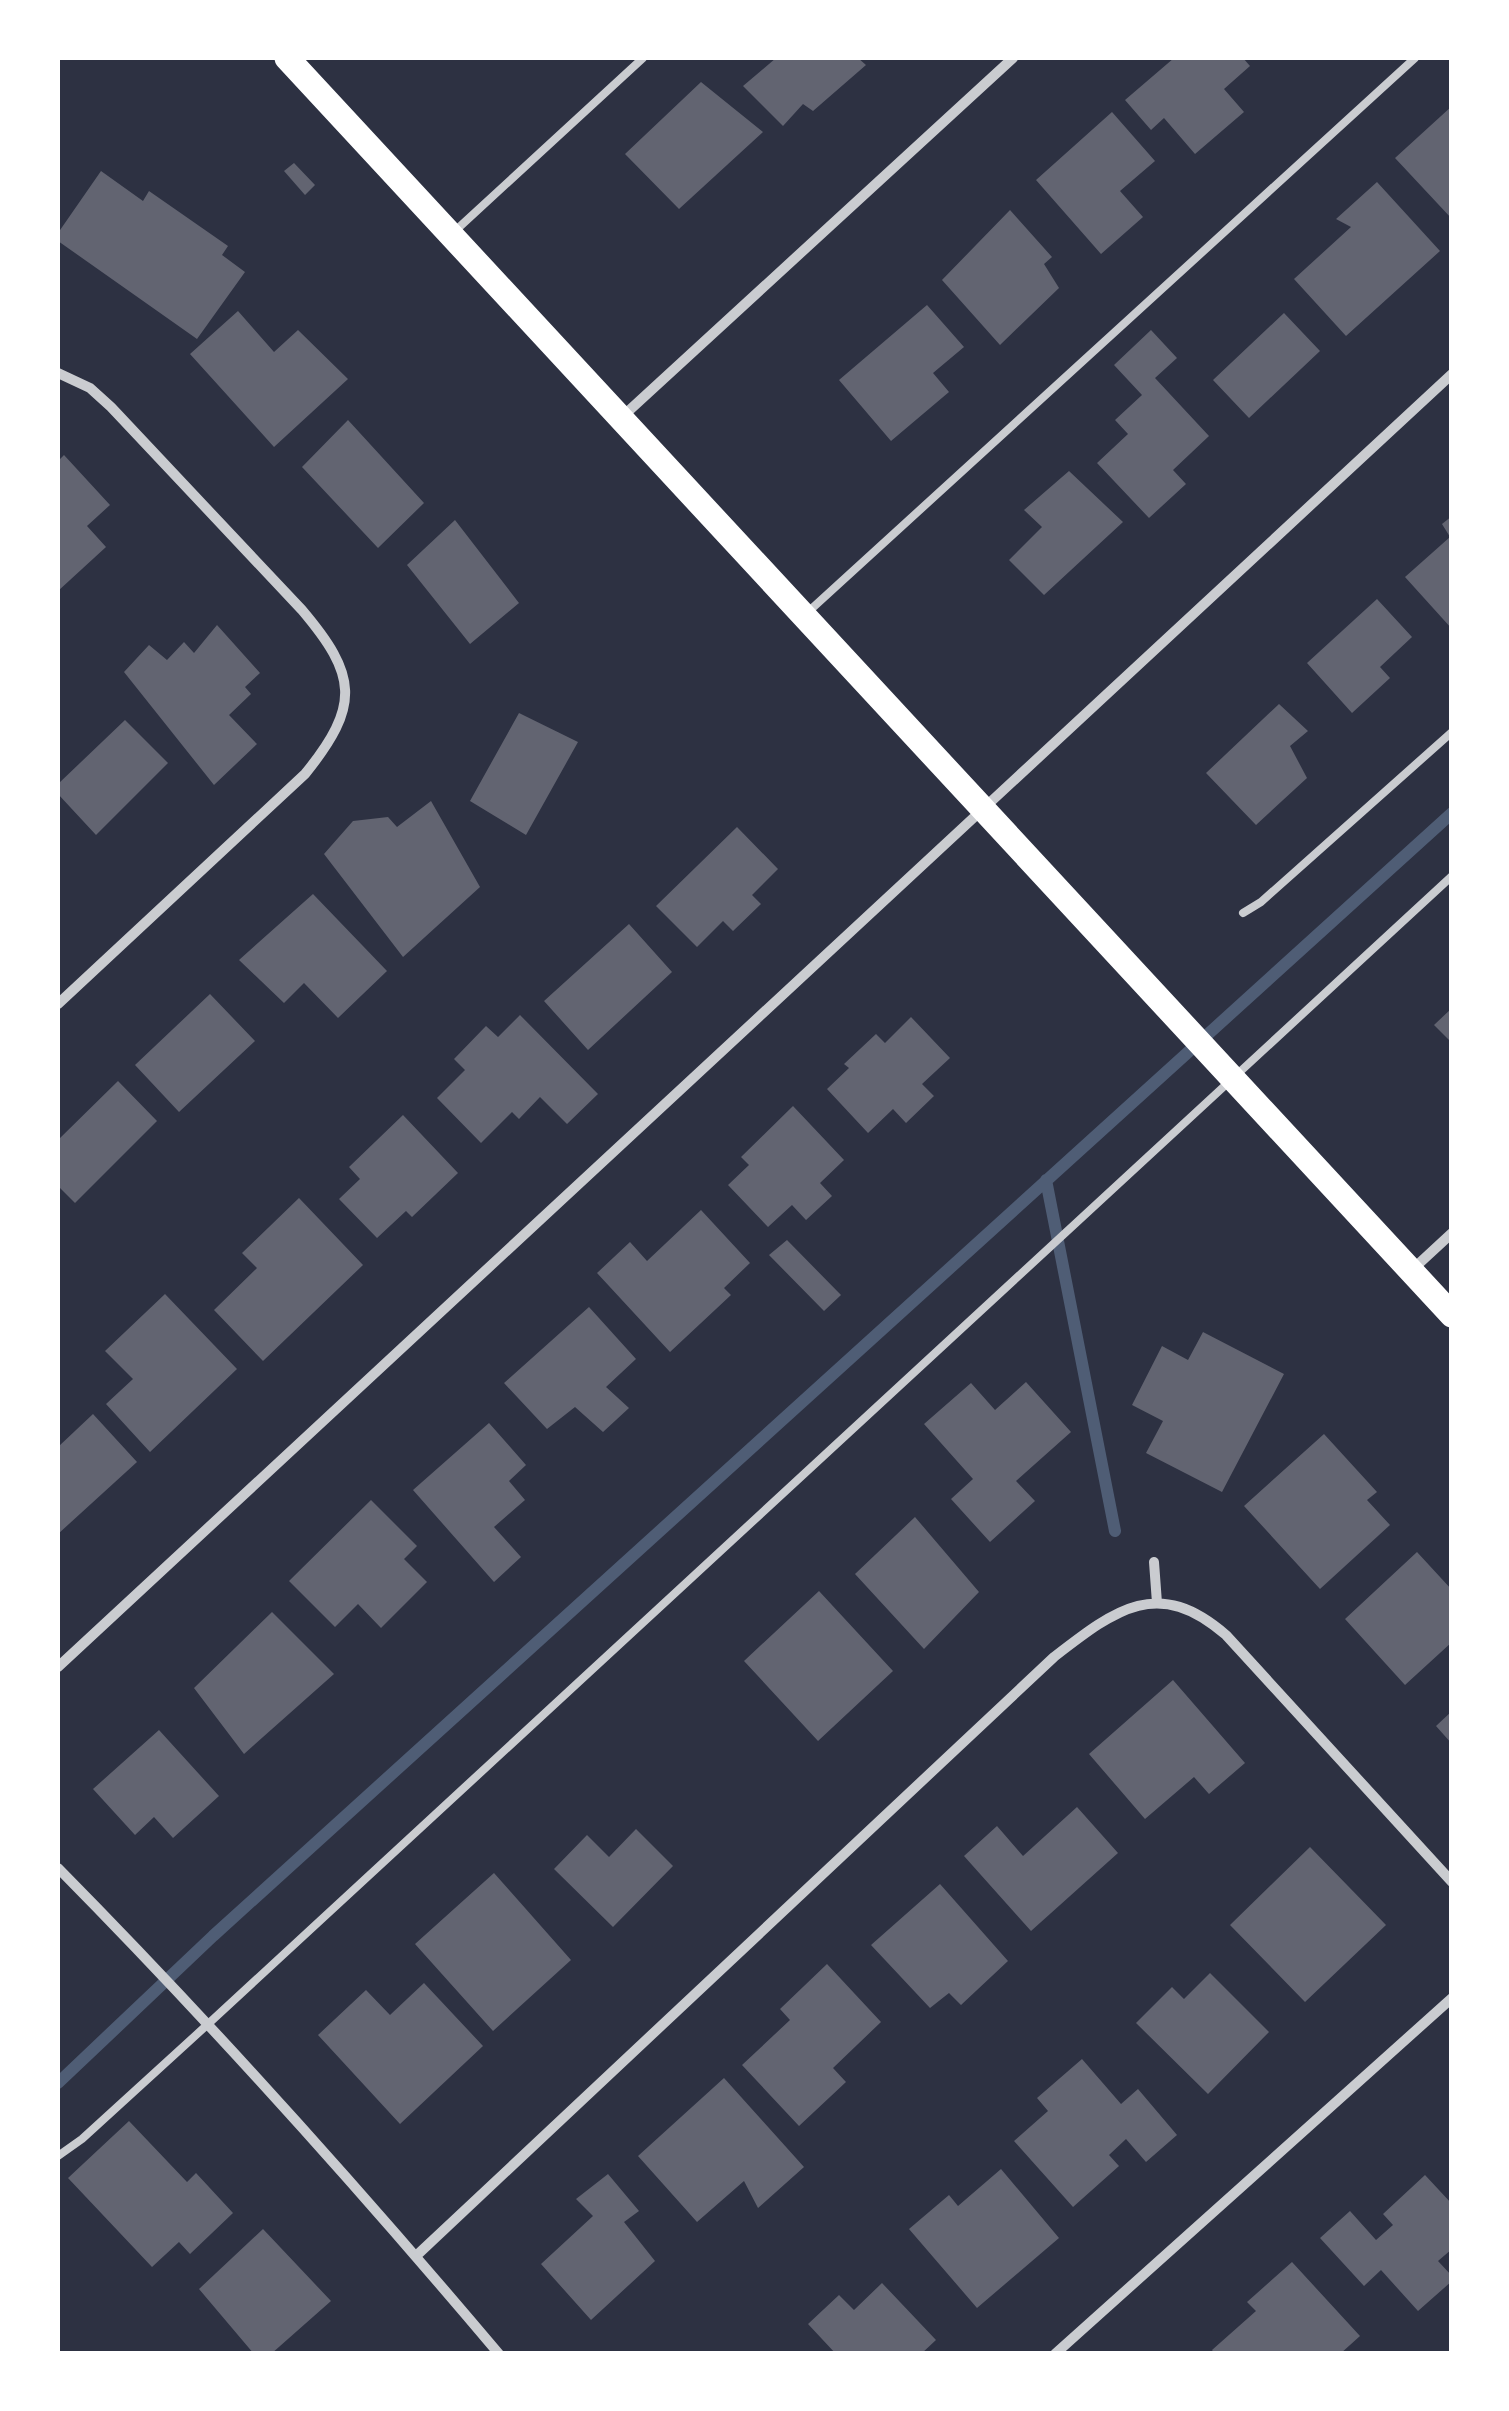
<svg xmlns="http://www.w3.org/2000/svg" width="1509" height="2411" font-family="Mulish,sans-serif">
	<rect width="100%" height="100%" fill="#2d3142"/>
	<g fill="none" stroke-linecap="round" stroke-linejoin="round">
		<path stroke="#4f5d75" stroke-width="12" d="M1046,1180L1115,1531
			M58,2083L213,1936L1452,813"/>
	</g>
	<path fill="#626471" d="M776,58H858L866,65L813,111L803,104L783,126L743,86Z
		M1174,58H1243L1250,66L1224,89L1244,112L1195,154L1164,118L1151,130L1125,100Z
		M701,82L763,132L679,209L625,154Z
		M1452,106V219L1395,158Z
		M1112,112L1155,161L1120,191L1143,217L1101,254L1036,180Z
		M294,163L315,185L305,195L284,171Z
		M101,171L143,201L149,191L228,246L222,255L245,272L197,339L58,241V233Z
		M1377,182L1440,251L1346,336L1294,279L1351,227L1336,219Z
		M1010,210L1052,257L1044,264L1059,288L1000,345L942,280Z
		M927,305L964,347L933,373L949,392L891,441L839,380Z
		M238,311L274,352L298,330L348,379L274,447L190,354Z
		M1284,313L1320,351L1249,418L1213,380Z
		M1151,330L1177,358L1155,378L1209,436L1173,470L1186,484L1149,518L1097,463L1128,434L1115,420L1142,395L1114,365Z
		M348,420L424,503L378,548L302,467Z
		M64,455L110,505L87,526L106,547L58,591V461Z
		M1069,471L1123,522L1044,595L1009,560L1042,527L1024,510Z
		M1452,516V629L1405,577L1450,537L1442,524Z
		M455,520L519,603L470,644L407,565Z
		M1377,599L1412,637L1380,667L1390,678L1352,713L1307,663Z
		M217,625L260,673L245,687L251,694L229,715L257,744L214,785L124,672L149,645L167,660L184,642L194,653Z
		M1279,704L1308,731L1290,746L1307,778L1256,825L1206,773Z
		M519,713L578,742L526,835L470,801Z
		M125,720L168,763L96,835L58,794V784Z
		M431,801L480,887L403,957L324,854L353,821L388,817L397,827Z
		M737,827L778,869L752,895L761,904L733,931L723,921L697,947L656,906Z
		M313,894L387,971L338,1018L304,983L284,1003L239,960Z
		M629,924L672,972L588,1050L544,1001Z
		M210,994L255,1041L179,1112L135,1065Z
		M1452,1008V1043L1434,1025Z
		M520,1015L598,1094L567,1124L540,1097L519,1119L512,1112L481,1143L437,1098L465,1070L454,1059L486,1026L498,1037Z
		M911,1017L950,1058L922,1084L934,1096L906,1123L893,1109L868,1133L827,1089L849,1068L844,1064L876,1034L885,1043Z
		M118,1081L157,1121L75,1203L58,1186V1140Z
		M793,1106L844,1160L820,1183L832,1196L806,1220L792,1205L768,1227L728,1185L749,1165L741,1157Z
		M403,1115L458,1173L412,1217L406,1211L377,1238L339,1199L360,1179L349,1167Z
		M299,1198L363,1265L263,1361L214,1310L257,1268L242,1253Z
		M701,1210L750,1263L724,1288L731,1295L670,1352L597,1273L630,1242L647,1261Z
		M787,1240L841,1295L824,1311L769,1255Z
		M165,1294L237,1369L150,1452L106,1404L133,1379L105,1351Z
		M589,1307L636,1359L606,1387L629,1408L603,1432L575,1407L547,1429L504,1383Z
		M1203,1332L1284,1374L1222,1492L1146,1453L1163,1421L1132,1405L1162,1346L1188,1360Z
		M1026,1382L1071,1432L1016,1481L1035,1501L990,1542L951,1499L973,1479L924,1424L971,1383L995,1410Z
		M93,1414L137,1462L58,1534V1447Z
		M489,1423L526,1465L509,1481L525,1500L494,1527L521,1557L494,1582L413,1490Z
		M1324,1434L1377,1492L1367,1500L1390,1525L1320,1589L1244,1506Z
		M371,1500L417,1546L404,1559L427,1582L381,1628L358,1604L335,1627L289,1581Z
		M915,1517L979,1592L924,1649L855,1574Z
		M1417,1552L1452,1590V1642L1405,1685L1345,1619Z
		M819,1591L893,1671L818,1741L744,1661Z
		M272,1612L334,1674L244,1754L194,1688Z
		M1173,1680L1245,1763L1209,1794L1194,1777L1145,1819L1089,1754Z
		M1452,1711V1744L1436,1726Z
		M159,1730L219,1796L173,1838L154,1817L135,1835L93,1789Z
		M1077,1807L1118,1853L1031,1931L964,1856L997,1826L1023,1856Z
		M636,1829L673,1866L613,1927L554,1869L587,1835L609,1857Z
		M1310,1847L1386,1925L1305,2002L1230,1925Z
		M494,1873L571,1960L493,2031L415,1944Z
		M940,1884L1008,1961L961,2005L949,1993L930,2008L871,1945Z
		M827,1964L881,2022L833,2068L846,2082L799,2126L742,2065L790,2020L780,2009Z
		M1210,1973L1269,2032L1208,2094L1136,2023L1172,1987L1184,1999Z
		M424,1983L483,2046L400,2124L318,2035L366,1990L390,2015Z
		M1082,2059L1121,2104L1138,2089L1177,2135L1146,2162L1126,2139L1109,2155L1119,2166L1073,2207L1014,2141L1048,2111L1037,2098Z
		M724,2078L804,2167L758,2208L744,2181L697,2222L638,2156Z
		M129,2121L187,2182L196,2173L233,2213L190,2254L179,2242L152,2267L68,2178Z
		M1001,2169L1059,2238L977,2308L909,2229L949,2195L958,2206Z
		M608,2174L639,2211L624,2222L655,2261L591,2320L541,2264L593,2216L576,2199Z
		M1425,2175L1452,2204V2249L1438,2261L1452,2276V2281L1418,2311L1381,2270L1364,2286L1320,2238L1350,2211L1376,2240L1393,2225L1383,2214Z
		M263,2229L331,2301L271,2354H254L199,2289Z
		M1292,2262L1360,2336L1340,2354H1215L1212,2350L1256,2311L1247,2302Z
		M882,2283L936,2340L921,2354H836L808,2324L839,2295L854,2310Z"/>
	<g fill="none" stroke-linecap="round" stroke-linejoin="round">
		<path stroke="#caccd0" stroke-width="8" d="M455,231L643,58
			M808,612L1415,58
			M1243,913L1261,902L1452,732
			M58,2156L82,2139L207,2025L1452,876"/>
		<path stroke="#caccd0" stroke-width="10" d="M58,373L90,388L111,407L302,610C357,675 361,705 305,774L58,1004
			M622,417L1013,58
			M1412,1270L1452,1233
			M1154,1562L1157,1603
			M58,1667L1452,374
			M58,1868C211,2023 358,2187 499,2354
			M416,2256L1054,1657C1116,1609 1158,1576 1226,1635L1452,1882
			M1055,2354L1452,1998"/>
		<path stroke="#fff" stroke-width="25" d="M287,58L1452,1315"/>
	</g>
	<rect width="1509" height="2411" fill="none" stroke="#ffffff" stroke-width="120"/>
</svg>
